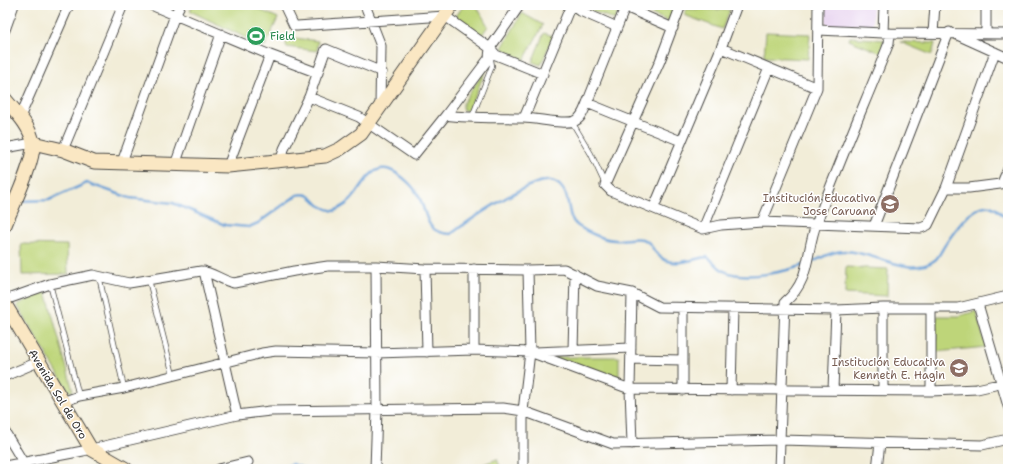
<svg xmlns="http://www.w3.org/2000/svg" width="1013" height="474" font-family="'Shantell Sans',sans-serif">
	<rect width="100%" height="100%" fill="#fff"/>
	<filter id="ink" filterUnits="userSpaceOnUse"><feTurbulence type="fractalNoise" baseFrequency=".025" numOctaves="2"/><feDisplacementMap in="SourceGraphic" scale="8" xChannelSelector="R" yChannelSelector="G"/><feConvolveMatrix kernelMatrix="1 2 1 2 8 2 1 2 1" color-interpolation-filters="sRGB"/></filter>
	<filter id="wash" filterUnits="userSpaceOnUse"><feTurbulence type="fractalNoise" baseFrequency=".012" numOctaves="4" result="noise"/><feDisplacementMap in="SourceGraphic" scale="16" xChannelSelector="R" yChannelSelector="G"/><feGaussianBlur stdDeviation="0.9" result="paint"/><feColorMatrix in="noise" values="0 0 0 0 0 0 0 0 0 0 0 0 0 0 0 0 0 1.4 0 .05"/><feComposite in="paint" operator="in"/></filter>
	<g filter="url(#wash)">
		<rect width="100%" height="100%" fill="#f2edd8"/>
		<path fill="#e7d2ef" d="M826,5H873L872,26L826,25Z"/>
		<path fill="#bed579" stroke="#748052" d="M193,5H249L278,18L265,47L190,11Z
			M464,5H476L488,26L482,35L456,16Z
			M586,8L620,9L615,20Z
			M640,9H674L670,22Z
			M687,9L730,10L722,29L684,15Z
			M522,13L543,25L524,60L502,48Z
			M766,32L810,34L808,59L764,57Z
			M544,33L553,36L541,65L532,62Z
			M287,37L318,41L317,51L286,47Z
			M850,37L884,40L881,53L849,40Z
			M900,42L935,43L932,55Z
			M488,65L468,112L463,109V103Z
			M21,244L67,245L68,274L22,275Z
			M846,267L888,269L887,296L845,294Z
			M46,291L73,391L69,392L17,305Z
			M976,311L986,347L936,352L937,316H959Z
			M551,357H619V381Z
			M497,459L501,469H474V468Z"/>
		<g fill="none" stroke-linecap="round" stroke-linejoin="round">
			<path stroke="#689fd6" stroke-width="2.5" d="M5,197L12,199
				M21,201L49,200L87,183L130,198L173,203L225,225L249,227L258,223L297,195C309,192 312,198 319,205C324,208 329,210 334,211C341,208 347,205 352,199C362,188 371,163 390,170C402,175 415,187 420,199C428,217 425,233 451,234C468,221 527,181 546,181C553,180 558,183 562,188C572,199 565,217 578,226C587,232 604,240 615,240C623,241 633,237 642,239C650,241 651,247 656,253C671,270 690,259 707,257C714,261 718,268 724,271C745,281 784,272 804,265
				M809,263C821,259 830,251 843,251C871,250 910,279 935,260C939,257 942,249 945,245C953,233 973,203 990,206C997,208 1004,216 1008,222
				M279,469L292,464L305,469"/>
		</g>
	</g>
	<g filter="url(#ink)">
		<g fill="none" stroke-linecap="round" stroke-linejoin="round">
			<defs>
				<path id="lane" d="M472,117L492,66L491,60L489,58
					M572,122L591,154L605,184
					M99,276L124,388
					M149,280L173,375
					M50,284L79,396"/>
				<path id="street" d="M151,5L270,55L318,73
					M284,5L294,26H297L445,16L490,48L496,55L543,74
					M365,5L381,46L380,106
					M574,5L578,10L617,27
					M628,5L632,10L673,28
					M681,5L660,61L605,185L611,191L703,229L721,225L762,222L921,228L928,225L946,188L995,52
					M5,30L14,5
					M818,30L883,33L1008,34
					M883,33L884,5
					M933,33L935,5
					M955,34L1008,58
					M986,34V5
					M721,48L817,88
					M309,97L359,117L414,155L446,115L489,58L490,48L520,5
					M587,103L681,141
					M446,115C472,119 497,117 523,118C537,118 563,125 575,121C582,118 584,110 587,103L626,5
					M20,117L69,5
					M524,118L571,5
					M5,148L33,143
					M63,150L123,5
					M281,160L284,149L309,97L326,49L382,72
					M122,162L175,15L180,5
					M175,165L221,34
					M228,166L270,55
					M1002,183L1008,169
					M946,188H969L1008,183
					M654,207L721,48L737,5
					M762,222L817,88L818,5
					M874,226L949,32
					M703,229L769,68
					M425,269L427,352
					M204,271L237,415
					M5,300L50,284L93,275L129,283L201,271C213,272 222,281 234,283L294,271L328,266H376L425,269L528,270L564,269L597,286L632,293L659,307L836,310L883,308H958L1008,296
					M978,304L1008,406
					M474,350V269
					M573,350L575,274
					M535,352L631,348
					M631,359L683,360
					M5,376L38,362
					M683,390V308
					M731,390L733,308
					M833,390L836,310
					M883,390V308
					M931,391V308
					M62,402L79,396L124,388L262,353L276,351L376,353L474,350L530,352L630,389L931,391L977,389L1008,382
					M5,432L23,462
					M632,444L630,389L632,293
					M5,466L83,451L237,415L270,411L503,408L523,411L613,444L780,440L982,445L1008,439
					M219,469L248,462
					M375,469L377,410L376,266
					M523,469V411L530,352L528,270
					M779,469L785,302C812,279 805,252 817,222C839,162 865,103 889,43L890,33
					M877,469L880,443"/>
				<path id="secondary" d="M5,99C15,111 31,127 33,143C35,161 12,207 5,225
					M33,143L63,150L94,162L228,166L325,156L340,149L361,134L452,5
					M5,304L91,449L126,469"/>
			</defs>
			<use href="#lane" stroke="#494845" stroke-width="6"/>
			<use href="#street" stroke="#494845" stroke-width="11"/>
			<use href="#secondary" stroke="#494845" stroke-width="15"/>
			<use href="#lane" stroke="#fff" stroke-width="4.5"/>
			<use href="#street" stroke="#fff" stroke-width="9"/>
			<use href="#secondary" stroke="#fae7c3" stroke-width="13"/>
		</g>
	</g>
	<defs>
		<symbol id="stadium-disc" viewBox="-11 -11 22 22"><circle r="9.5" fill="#2e9e5b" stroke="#fff"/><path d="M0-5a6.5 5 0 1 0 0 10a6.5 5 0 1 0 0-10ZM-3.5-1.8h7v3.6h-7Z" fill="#fff"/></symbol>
		<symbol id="school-disc" viewBox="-11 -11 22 22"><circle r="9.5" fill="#8d6e63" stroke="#fff"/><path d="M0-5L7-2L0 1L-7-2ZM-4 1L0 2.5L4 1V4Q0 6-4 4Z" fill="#fff"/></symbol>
	</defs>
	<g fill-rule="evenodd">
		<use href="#stadium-disc" x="245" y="25" width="22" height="22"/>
		<use href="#school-disc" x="879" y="193" width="22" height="22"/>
		<use href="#school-disc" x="948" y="357" width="22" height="22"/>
	</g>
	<g text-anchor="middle" stroke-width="3" stroke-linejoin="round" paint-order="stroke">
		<g font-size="11" fill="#27864d" stroke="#fff" text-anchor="start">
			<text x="270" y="40">Field</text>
		</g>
		<g font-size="11" fill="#785e54" stroke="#fff" text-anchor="end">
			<text x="876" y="202">Institución Educativa<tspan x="876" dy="13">Jose Caruana</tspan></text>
			<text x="945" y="366">Institución Educativa<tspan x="945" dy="13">Kenneth E. Hagin</tspan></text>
		</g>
		<g font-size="11" fill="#2b2b2b" stroke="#fff">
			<text transform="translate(58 394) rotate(59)" y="4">Avenida Sol de Oro</text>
		</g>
	</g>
	<rect width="1013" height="474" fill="none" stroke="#fff" stroke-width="20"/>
</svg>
